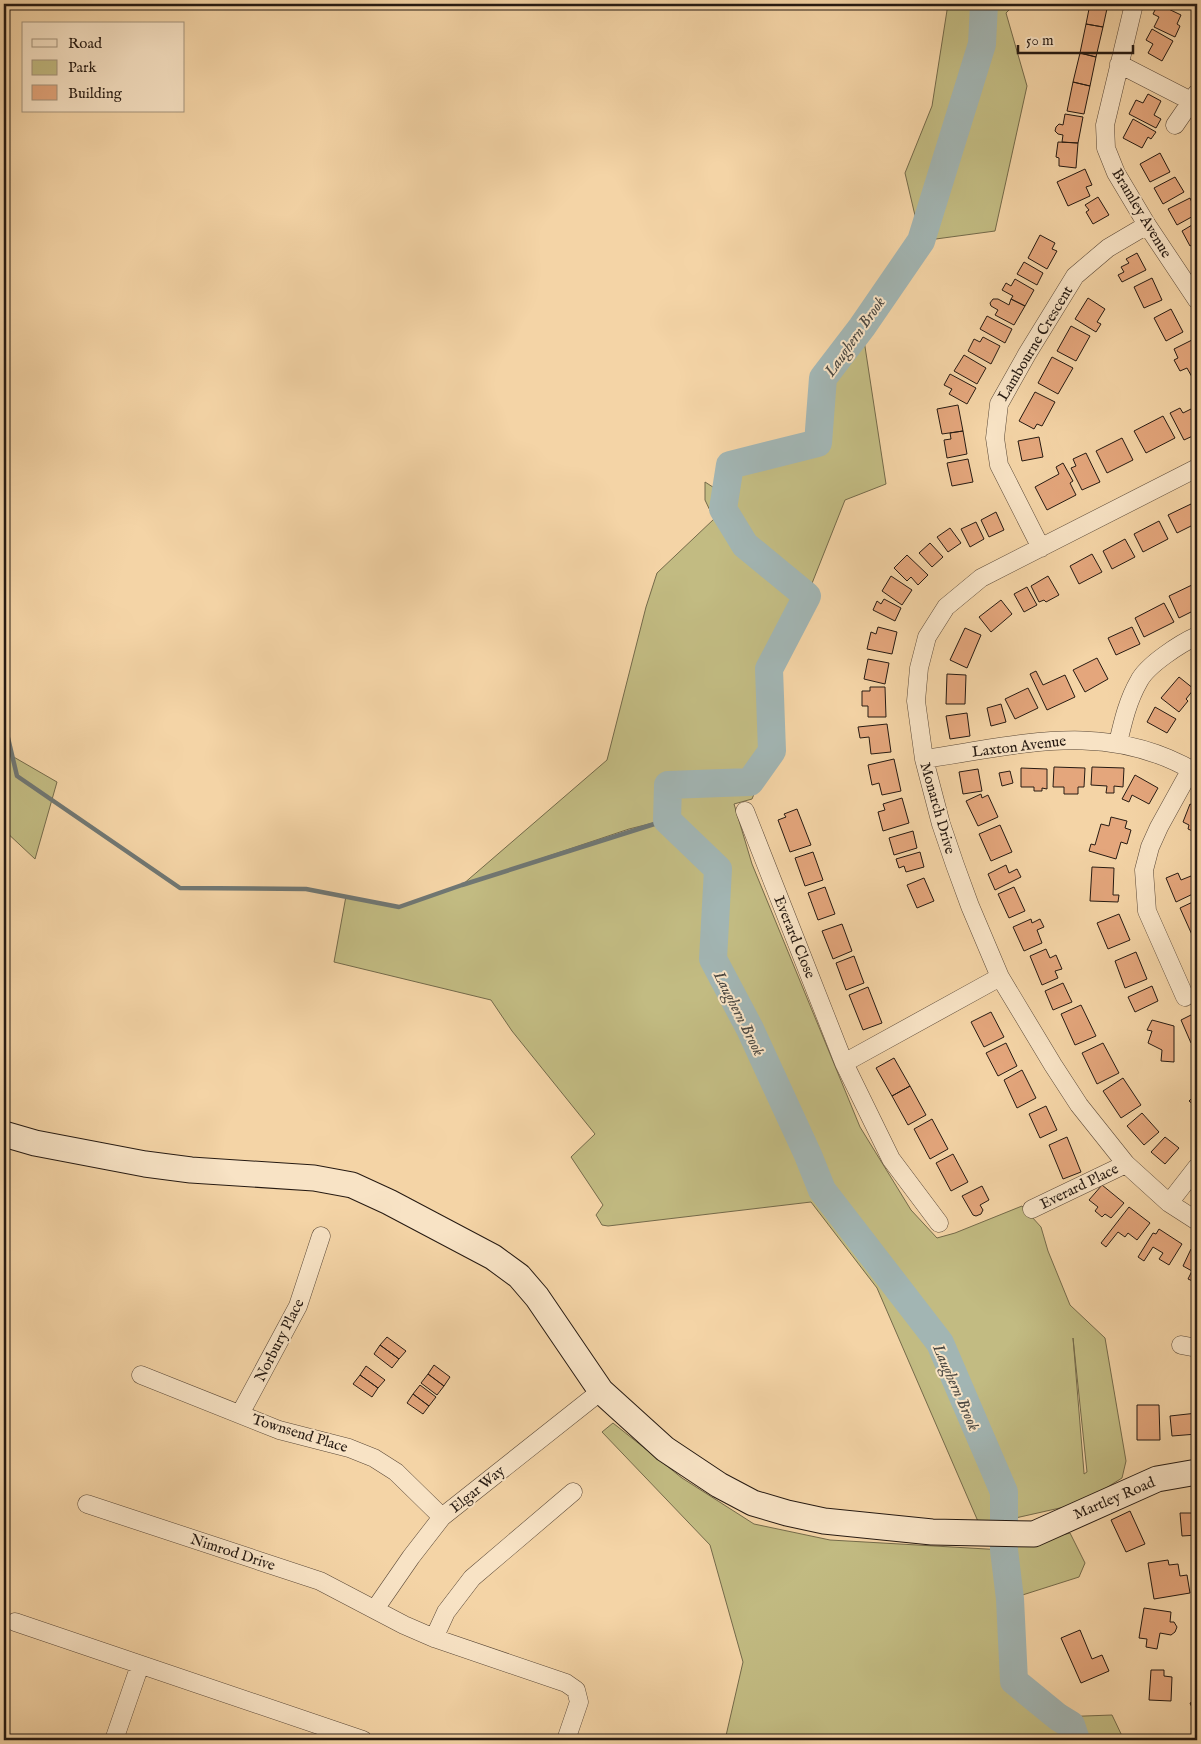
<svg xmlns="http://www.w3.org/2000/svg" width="1201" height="1744" font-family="'IM FELL English',serif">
	<rect width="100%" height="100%" fill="#f4d4a6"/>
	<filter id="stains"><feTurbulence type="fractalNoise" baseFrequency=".004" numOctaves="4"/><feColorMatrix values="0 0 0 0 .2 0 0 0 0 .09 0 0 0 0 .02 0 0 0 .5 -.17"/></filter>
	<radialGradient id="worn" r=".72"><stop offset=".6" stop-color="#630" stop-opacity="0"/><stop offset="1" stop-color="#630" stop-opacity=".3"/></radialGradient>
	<path fill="#c2bb82" stroke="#746a4a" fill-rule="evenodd" d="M948,4H1015L1006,13L1027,86L995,231L921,241L905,173L932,106Z
		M862,327L886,484L845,500L807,596L769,669L772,751L752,799L734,804L752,864L860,1127L911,1210L937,1238L955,1233L1022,1206L1041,1227L1048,1251L1070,1305L1105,1338L1126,1461L1122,1478L1082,1503L980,1526L877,1288L811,1202L608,1226L602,1225L596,1215L603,1205L571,1157L595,1134L512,1031L491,1000L334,962L346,896L399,907L462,885L607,760L646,607L657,573L714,519L705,500V482L716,489L730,465L818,443L823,378ZM657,822V823L507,870L629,829ZM1073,1338L1087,1472L1084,1474V1473Z
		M4,721L12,756L57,782L35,859L4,830Z
		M613,1423L682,1478L754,1524L830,1540L1004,1550L1070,1533L1085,1563L1079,1577L1010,1599L1014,1681L1058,1717L1112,1715L1124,1740H725L743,1662L710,1545L602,1432Z"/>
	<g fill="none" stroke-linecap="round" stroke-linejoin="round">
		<path stroke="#707773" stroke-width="4.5" d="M4,721L17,776L180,888L306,889L399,907L462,885L667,820"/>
		<path stroke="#a2b5b3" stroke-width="28" d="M984,4L982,44L921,241L862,327L823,378L818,443L730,465L723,509L745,545L807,596L769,669L772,751L750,782L668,785L667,820L718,869L713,959L750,1029L808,1155L822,1190L940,1343L1004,1492V1550L1010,1599L1014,1681L1058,1717L1071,1725L1076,1740"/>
	</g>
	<path fill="#e4a67c" stroke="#261a12" d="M1090,4H1108L1103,27L1086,24Z
		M1158,4L1181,15L1177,24L1180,26L1175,37L1154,27L1159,17L1153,14Z
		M1086,24L1103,27L1096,57L1080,53Z
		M1152,29L1173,41L1162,61L1148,53L1153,44L1146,40Z
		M1080,53L1096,57L1090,86L1073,82Z
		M1073,82L1090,86L1084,114L1067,111Z
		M1148,94L1161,101L1154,115L1161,119L1156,128L1129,114L1136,100L1143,103Z
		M1065,114L1083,117L1078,143L1062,142L1063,135L1058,134L1055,131L1056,127L1059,124L1063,125Z
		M1133,119L1156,132L1151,139L1148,137L1142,148L1123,138Z
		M1058,142L1078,143L1076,168L1059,166V158L1056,157Z
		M1160,153L1170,172L1150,182L1140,164Z
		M1085,169L1092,185L1086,187L1090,196L1068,206L1057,182Z
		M1175,177L1184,192L1163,204L1154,188Z
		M1098,197L1109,215L1093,224L1086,212L1089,210L1085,205Z
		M1190,198L1197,214L1177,225L1168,209Z
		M1197,222V242L1190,246L1182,231Z
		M1040,235L1055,243L1052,249L1057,251L1047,269L1028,258Z
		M1137,253L1146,270L1122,282L1118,275L1124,272L1121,267L1129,263L1126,259Z
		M1024,262L1043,273L1037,285L1017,274Z
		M1152,278L1162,300L1144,308L1134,287Z
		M1015,279L1034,290L1025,306L1011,299L1013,296L1002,290L1006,283L1011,286Z
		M1088,298L1105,309L1097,322L1101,324L1096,332L1075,319Z
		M993,299H998L1009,305L1011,299L1025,306L1014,325L995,315L998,310L991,306L990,303Z
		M1171,309L1183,332L1166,341L1154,318Z
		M987,316L1012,329L1005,343L980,329Z
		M1071,326L1090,336L1076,361L1057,351Z
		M983,337L1000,346L991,364L968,351L974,339L980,342Z
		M1192,340L1197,350V374L1192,377L1187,368L1180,371L1174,360L1178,358L1174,349Z
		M964,355L986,368L977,384L954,371Z
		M1052,357L1073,368L1058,394L1038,383Z
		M950,374L976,388L967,404L949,394L952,389L944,385Z
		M1035,392L1055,402L1042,426L1037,424L1034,429L1019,421Z
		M958,405L963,431L942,434L937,409Z
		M1180,408L1183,413L1191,409L1197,421V423L1194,424L1197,434L1184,440L1170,413Z
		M1163,416L1175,438L1146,453L1134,431Z
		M963,431L967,454L947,458L944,440L951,439L950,433Z
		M1039,437L1043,457L1022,461L1018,441Z
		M1122,438L1133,460L1107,473L1096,451Z
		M1086,453L1100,482L1082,490L1071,468L1076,466L1073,459Z
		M968,459L973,482L952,486L947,463Z
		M1063,463L1073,481L1070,483L1076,495L1047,510L1035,487L1059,474L1056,467Z
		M1191,504L1197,517V523L1177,533L1168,515Z
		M996,512L1004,530L989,537L981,520Z
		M1159,521L1168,539L1143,552L1134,534Z
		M976,522L984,539L970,547L961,529Z
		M950,528L961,543L948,552L937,537Z
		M1125,539L1135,557L1112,569L1103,551Z
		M930,543L943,557L932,567L919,553Z
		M1092,554L1102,572L1079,584L1070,566Z
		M907,555L928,575L918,585L911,577L907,581L894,568Z
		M891,576L912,590L902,605L882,591Z
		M1048,576L1059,595L1046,602L1044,600L1039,602L1031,586Z
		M1194,584L1197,591V609L1179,618L1169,596Z
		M1027,587L1037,605L1024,612L1014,594Z
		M884,599L901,608L895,621L873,610L877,601L881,604Z
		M1001,600L1012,614L991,632L979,617Z
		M1164,603L1174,622L1144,637L1135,618Z
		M878,627L897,632L892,654L867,649L871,632L876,634Z
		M1132,627L1140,644L1116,655L1108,638Z
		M965,628L981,635L967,668L950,660Z
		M1097,658L1108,679L1085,692L1073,670Z
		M868,659L889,663L885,684L864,679Z
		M1036,671L1043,685L1065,675L1075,697L1047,710L1030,674Z
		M947,674L966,675L965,704H946Z
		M1179,677L1194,689L1186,699L1188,701L1179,712L1161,698Z
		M870,687H885L886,717H868V706H862V691H870Z
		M1028,688L1038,708L1015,719L1005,699Z
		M1001,704L1006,722L991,726L987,708Z
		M1155,707L1176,719L1167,733L1147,722Z
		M967,713L970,736L950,739L946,716Z
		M887,724L891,752L871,754L869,737L860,738L858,727Z
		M894,759L901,791L882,795L879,783L872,785L868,765Z
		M1054,767L1085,768L1084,787H1078V794H1064V787H1053Z
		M1092,767L1124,768L1123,787L1114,786V793H1106L1107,786L1091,785Z
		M1021,768L1047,769V789L1042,788V791H1034V787H1021Z
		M978,769L982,791L963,794L959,772Z
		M1010,771L1013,783L1002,786L999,773Z
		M1135,775L1158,788L1149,804L1132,795L1129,802L1122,799Z
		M981,794L982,798L988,795L998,817L978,826L966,801Z
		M902,798L909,823L883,831L878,812L885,810L883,804Z
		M1190,804L1197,807V833L1188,829L1189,825L1183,822Z
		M797,809L811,845L790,852L778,820L786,817L784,814Z
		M1111,817L1127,821L1125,828L1131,830L1127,844L1121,842L1116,859L1089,851L1091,844L1095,845L1101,824L1109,826Z
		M1000,825L1012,852L991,861L979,834Z
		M913,831L917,848L894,855L889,838Z
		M813,852L823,880L805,886L795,858Z
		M920,852L924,867L906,872L904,866L899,868L896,859Z
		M1006,865L1009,873L1017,869L1021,877L995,890L988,874Z
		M1092,867L1114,868L1113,895H1119L1118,902L1090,901Z
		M1178,873L1181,880L1191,876L1197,892L1176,902L1166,878Z
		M924,878L934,901L917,908L907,885Z
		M825,887L835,914L818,920L808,893Z
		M1014,887L1025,911L1009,918L998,894Z
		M1197,900V935L1193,937L1180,908Z
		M1119,914L1130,940L1108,949L1097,923Z
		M1031,919L1032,923L1040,919L1044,927L1037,930L1042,943L1024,951L1013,927Z
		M842,924L852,951L833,959L822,931Z
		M1046,949L1050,958L1056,955L1062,969L1055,971L1058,978L1042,985L1030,956Z
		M1136,952L1147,979L1125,988L1115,961Z
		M854,956L864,983L846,990L836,963Z
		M1063,983L1072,1002L1053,1010L1045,991Z
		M1152,986L1158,1001L1135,1012L1128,997Z
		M868,987L882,1023L863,1030L849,995Z
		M1081,1005L1096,1036L1075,1045L1061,1014Z
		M991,1012L1004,1037L984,1047L971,1022Z
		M1197,1012V1040L1191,1043L1181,1020Z
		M1152,1020L1174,1026V1062L1161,1061L1162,1050L1148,1043L1152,1031L1147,1030Z
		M1006,1043L1017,1066L998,1076L986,1053Z
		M1103,1043L1119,1073L1097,1084L1082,1053Z
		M894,1058L910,1086L892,1096L876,1068Z
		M1022,1070L1036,1098L1017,1108L1004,1080Z
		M1123,1078L1141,1105L1121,1118L1103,1091Z
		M910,1086L926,1115L908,1125L892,1096Z
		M1197,1093V1115L1193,1112L1197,1108L1189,1101Z
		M1046,1106L1057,1130L1040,1138L1029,1114Z
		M1142,1113L1159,1132L1144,1145L1127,1126Z
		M932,1119L948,1149L930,1159L914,1129Z
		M1067,1137L1081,1172L1063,1179L1049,1145Z
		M1165,1137L1179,1148L1165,1164L1151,1152Z
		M953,1154L968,1182L951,1191L936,1163Z
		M1102,1185L1124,1203L1111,1218L1105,1214L1102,1217L1095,1211L1098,1207L1089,1200Z
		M982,1186L989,1200L980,1205L983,1210L981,1214L976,1216L973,1215L962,1196Z
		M1129,1207L1150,1223L1137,1240L1128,1233L1125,1237L1118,1232L1106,1247L1101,1243Z
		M1159,1229L1182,1244L1169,1265L1159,1259L1163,1253L1153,1247L1144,1261L1138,1257L1153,1233L1156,1234Z
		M1191,1249L1197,1252V1283L1188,1279L1192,1271L1183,1266Z
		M387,1337L406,1351L399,1359L380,1345Z
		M380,1345L399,1359L392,1368L374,1354Z
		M434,1365L450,1377L444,1386L428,1374Z
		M366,1366L385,1380L378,1388L360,1375Z
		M428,1374L444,1386L437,1395L421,1383Z
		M360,1375L378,1388L372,1397L353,1384Z
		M420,1385L436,1397L429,1406L413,1394Z
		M413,1394L429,1406L423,1414L407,1403Z
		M1137,1405H1159L1160,1440H1137Z
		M1197,1413V1434L1172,1436L1170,1416Z
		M1192,1508H1197V1535L1182,1536L1180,1513H1192Z
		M1130,1511L1145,1544L1126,1552L1111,1520Z
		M1168,1560L1169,1565L1178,1564L1180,1576L1187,1575L1190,1593L1154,1599L1148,1563Z
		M1144,1608L1171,1612L1170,1622H1174L1177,1627L1175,1632L1171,1635L1160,1633L1157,1649L1146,1647L1147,1639L1139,1638Z
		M1080,1630L1092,1659L1102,1655L1109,1671L1081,1683L1061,1638Z
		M1151,1670H1164V1676L1172,1677L1171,1701L1149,1700Z
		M1197,1700V1719L1190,1703Z"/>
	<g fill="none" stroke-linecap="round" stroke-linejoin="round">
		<defs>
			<path id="minor" d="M1134,4L1105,125L1106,148L1116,173L1147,225L1197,300
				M1119,64L1191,101
				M1175,125L1197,93
				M1197,468L981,578L946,607L927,637L919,668L916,701L924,759L941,824L955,865L970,906L1000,977L1053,1065L1079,1105L1126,1164L1169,1203L1197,1221
				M1041,548L999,465L995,438L999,404L1027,354L1075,276L1108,248L1147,225
				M1118,743C1123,721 1128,700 1139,681C1147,665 1181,643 1197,636
				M924,759C1021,745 1107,719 1197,773
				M745,811L844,1063L891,1159L939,1223
				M1185,997L1147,911L1144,870L1150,847L1159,827L1191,769
				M844,1063L1000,977
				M1169,1203L1197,1167
				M1032,1209L1126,1164
				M1181,1345L1197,1348
				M141,1375L279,1430L349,1448L374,1458L396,1472L442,1517
				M240,1414L298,1306L321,1236
				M87,1504L320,1581L404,1625L434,1638L566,1683L576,1690L579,1702L566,1740
				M375,1609L411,1557L442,1517L601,1391
				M15,1622L363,1740
				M434,1638L446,1612L472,1578L573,1492
				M114,1740L140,1665"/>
			<path id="secondary" d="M4,1134L35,1143L145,1164L191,1170L314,1178L352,1185L389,1202L493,1257L519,1276L537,1297L601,1391L665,1449L719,1485L753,1503L787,1513L824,1521L932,1532L1034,1534L1157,1479L1197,1472"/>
		</defs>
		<use href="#minor" stroke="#5a4837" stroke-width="19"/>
		<use href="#secondary" stroke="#261a12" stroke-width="27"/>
		<use href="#minor" stroke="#f8e3c5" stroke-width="18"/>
		<use href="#secondary" stroke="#f8e3c5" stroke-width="25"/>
	</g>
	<g text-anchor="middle" stroke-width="4" stroke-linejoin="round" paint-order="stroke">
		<g font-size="15" fill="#261a12" stroke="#f8e3c5">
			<text transform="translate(1142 213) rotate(59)" y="5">Bramley Avenue</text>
			<text transform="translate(1035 343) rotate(-59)" y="5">Lambourne Crescent</text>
			<text transform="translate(1019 746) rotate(-7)" y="5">Laxton Avenue</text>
			<text transform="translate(938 808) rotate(74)" y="5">Monarch Drive</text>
			<text transform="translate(795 937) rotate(68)" y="5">Everard Close</text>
			<text transform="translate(1079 1186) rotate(-26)" y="5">Everard Place</text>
			<text transform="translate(279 1340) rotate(-63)" y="5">Norbury Place</text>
			<text transform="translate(300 1433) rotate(17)" y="5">Townsend Place</text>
			<text transform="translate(477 1489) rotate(-39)" y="5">Elgar Way</text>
			<text transform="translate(1114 1498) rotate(-23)" y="5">Martley Road</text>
			<text transform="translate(233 1552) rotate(18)" y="5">Nimrod Drive</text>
		</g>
		<g font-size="16" font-style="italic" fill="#4b4842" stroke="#f8e3c5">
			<text transform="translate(854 336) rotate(-55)" y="6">Laughern Brook</text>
			<text transform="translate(740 1013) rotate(63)" y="6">Laughern Brook</text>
			<text transform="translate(957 1387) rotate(66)" y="6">Laughern Brook</text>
		</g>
	</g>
	<rect width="1201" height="1744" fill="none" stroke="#f4d4a6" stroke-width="20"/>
	<rect x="5" y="5" width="1191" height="1734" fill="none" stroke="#261a12" stroke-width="2.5"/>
	<rect x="10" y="10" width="1181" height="1724" fill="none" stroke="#261a12"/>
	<rect x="22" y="22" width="162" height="90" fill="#f8e3c5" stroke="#a4937d"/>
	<rect x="32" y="39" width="25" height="8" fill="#f8e3c5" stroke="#a4937d"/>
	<text x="68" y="48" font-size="15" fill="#261a12">Road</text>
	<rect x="32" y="60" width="25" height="15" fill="#c2bb82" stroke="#a4937d"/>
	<text x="68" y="72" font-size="15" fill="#261a12">Park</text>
	<rect x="32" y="85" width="25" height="15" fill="#e4a67c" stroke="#a4937d"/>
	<text x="68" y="98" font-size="15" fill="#261a12">Building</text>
	<path d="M1018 45v8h115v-8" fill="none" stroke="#261a12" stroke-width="2.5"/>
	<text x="1026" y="45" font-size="15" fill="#261a12" stroke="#f8e3c5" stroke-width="4" paint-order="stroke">50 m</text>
	<rect width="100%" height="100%" filter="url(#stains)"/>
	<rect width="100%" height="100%" fill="url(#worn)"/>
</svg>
